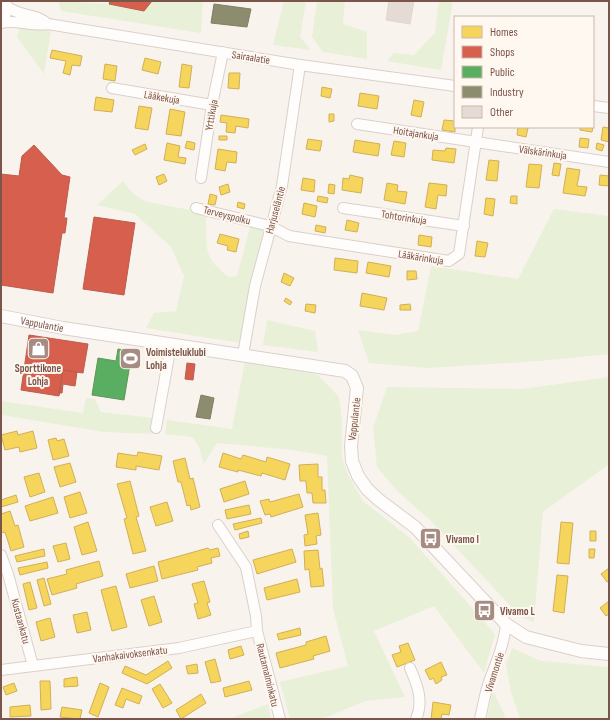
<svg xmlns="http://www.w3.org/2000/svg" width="610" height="720" font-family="'Sofia Sans Condensed',sans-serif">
	<rect width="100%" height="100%" fill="#f9f3ee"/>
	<path fill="#e8f0d8" d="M58,1L109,4L144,11L152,1H203L201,33L61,11Z
		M284,1H306L300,37L311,50L273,45Z
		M317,1H345L343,24L367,32V59L323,52L312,37Z
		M439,1H453L441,70L387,61L394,53L414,55L435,33Z
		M20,28L51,31L44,74L17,37Z
		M123,181C130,191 137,198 148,202L206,213C207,245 201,257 229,277L237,276L251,224L266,229L241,343L146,328L154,313L176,311L184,276L171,247L135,214L97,205Z
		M554,209L609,216V354L539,361L428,368L369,363L358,330L395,335L418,331L431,266L518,279Z
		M267,320L315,331L318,352L263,345Z
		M245,361L318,375L339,397L342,420V457L348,475L363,501L410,538L495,634L484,673L434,606L374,631L405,697L365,701L322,719H290L280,682L348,666L333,609L327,456L293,450L217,443L204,464L199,447L192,437L165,434L167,420L232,429Z
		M609,377V464L543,512L534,622L521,617L431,521L397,491L377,467L373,428L387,387L522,389Z
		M86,398L95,399L101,412L154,418L151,434L104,432L1,415V401L83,413Z
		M512,648L541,661L609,667V719H520L511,692L506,664Z
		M493,690L506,719H487Z
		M268,704L271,719H229Z"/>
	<path fill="#f6d55c" stroke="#d1af57" d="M52,50L82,56L80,66L72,65L70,75L63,73L66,61L50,58Z
		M145,58L161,62L158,74L142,70Z
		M105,64L117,66L115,81L103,79Z
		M182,64L192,66L189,88L179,87Z
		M229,73H240L239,89L228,88Z
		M322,87L332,89L330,98L321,96Z
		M360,93L379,96L377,109L358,106Z
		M96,97L114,100L112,112L94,110Z
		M414,100L424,102L421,117L411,115Z
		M139,106L152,108L148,130L135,128Z
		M170,109L185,112L181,136L166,134Z
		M329,114H334V121L329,122Z
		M221,115L249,119L248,128L236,126L235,133L226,132L227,123L220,122Z
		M444,120L455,121V132L442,130Z
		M518,127L528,128L526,137L517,135Z
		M580,127H593L592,132L580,130Z
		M603,127L609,128V142L601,140Z
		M219,136H227V140H219Z
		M580,138L589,139L588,148L579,147Z
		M308,139L322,141L320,151L306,149Z
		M355,140L380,144L378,156L353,152Z
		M187,141L195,143L194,150L185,148Z
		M394,141L406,143L404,157L391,155Z
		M167,143L180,146L178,157L186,158L185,164L164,160Z
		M597,143L604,145L602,151L596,149Z
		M145,144L147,149L135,155L132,150Z
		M446,148L456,149L454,163L432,160L433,150L445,151Z
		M218,149L237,152L236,163L227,162L225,171L215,169Z
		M489,160L499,161L497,181L486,180Z
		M554,163L561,164L559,176L552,175Z
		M529,164L542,165L539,188L526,187Z
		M567,168L580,170L577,186L587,187L585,196L563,193Z
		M164,174L167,181L159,185L156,177Z
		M350,175L363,178L361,193L342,190L343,178L349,179Z
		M600,175L609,176V186L599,185Z
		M303,178L315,180L314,192L301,190Z
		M387,183L398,185L397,191L407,192L405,204L384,200Z
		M429,183L447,185L446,196L438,195L436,209L425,207Z
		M228,184L230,192L221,195L219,187Z
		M329,184L335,185L334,194L328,193Z
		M210,194L217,196L215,205L208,204Z
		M318,196L328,198L327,203L317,201Z
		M511,196H517V204L510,203Z
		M486,198L495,199L493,216L484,214Z
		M238,202L245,204L244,209L237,207Z
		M304,203L317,206L315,217L302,214Z
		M347,220L359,223L357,232L345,230Z
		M316,225L326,227L325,233L315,231Z
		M220,234L239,239L236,252L227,250L228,246L217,243Z
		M419,235L432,237L431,247L418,245Z
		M477,241L488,243L485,257L475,256Z
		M335,258L358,261L357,273L334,270Z
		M368,262L391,266L389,277L366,273Z
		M407,271H416L417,279L407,280Z
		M284,273L294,278L290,286L281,282Z
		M362,293L387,298L384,310L360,306Z
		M286,298L292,302L290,305L284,301Z
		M306,304L316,305L315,313L305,311Z
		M410,304L411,310H400V305Z
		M17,431L18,435L33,431L37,448L20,452L19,447L5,450L1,435Z
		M56,438L57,441L64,439L69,456L53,460L48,440Z
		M138,452L162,456L159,470L136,466V470L116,467L118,453L137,456Z
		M223,453L241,459L243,455L266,462L267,457L290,464L285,480L262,473L261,476L238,470V472L219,467Z
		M185,458L190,479L193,478L200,507L191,510L190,505L187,506L181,482H178L173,461Z
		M70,463L76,482L60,487L54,467Z
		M318,464V477H322V490H325L326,503H313L312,493H307L306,481H300L299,465Z
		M39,473L45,492L30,497L24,477Z
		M130,481L139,516L136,517L146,551L133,554L124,519L127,518L117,484Z
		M245,481L249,494L224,502L220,489Z
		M80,492L87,513L70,518L64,497Z
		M299,494L303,507L271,517L270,514L265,515L260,501L269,499L270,502Z
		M16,495L18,502L1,507V500Z
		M53,497L58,513L30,521L25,506Z
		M167,502L173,521L156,526L150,507Z
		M249,505L251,514L227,519L225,510Z
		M10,511L15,526L18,525L24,547L11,551L5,532L1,533V514Z
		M318,513L321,535L316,536L317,544L305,546L304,535L308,534L305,515Z
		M261,518L262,523L235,530L233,524Z
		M88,522L97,551L82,555L74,527Z
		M561,522L573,523L569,564L557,563Z
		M248,531L249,537L240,539L239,534Z
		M590,531H596V541H590Z
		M66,543L70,559L58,562L53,546Z
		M208,548L210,550L218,548L220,556L211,558L212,563L197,567L198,570L162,579L158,562Z
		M44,549L45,556L17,562L15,556Z
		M292,549L296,562L257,574L253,560Z
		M589,549H595L594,558H589Z
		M318,550L320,569L322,568L324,586L311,587L309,569L305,570L304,551Z
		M99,561L103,576L76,584L77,588L52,595L47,579L67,574L66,570Z
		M47,562L48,568L20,575L18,568Z
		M154,566L158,581L130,588L126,574Z
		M609,568V581L607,582L601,574Z
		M557,575L568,576L564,613L553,611Z
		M44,578L51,604L44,606L37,580Z
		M297,579L300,592L267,600L264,588Z
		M204,581L210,602L207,603L211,615L198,619L194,604L198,603L192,584Z
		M30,582L37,608L29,610L23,584Z
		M116,586L127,627L112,631L101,590Z
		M154,596L162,622L149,626L141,600Z
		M609,601V614L606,616L600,608Z
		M87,612L91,630L77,633L73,615Z
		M50,618L55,637L41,641L36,622Z
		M300,628L301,635L279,640L277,634Z
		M326,636L330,651L313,656L314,659L280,668L276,653L306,645V642Z
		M408,643L415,660L397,667L392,655L401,652L399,646Z
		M241,646L244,655L230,659L228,650Z
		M215,659L221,681L211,683L205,662Z
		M168,661L172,668L147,684L122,673L125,666L146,675Z
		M441,662L447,675L441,677L442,680L436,684L433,678L430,680L425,670Z
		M197,664L198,673L188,674L186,666Z
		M77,677L78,686L64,687V679Z
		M40,681H50L51,709L41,710Z
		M249,681L252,690L225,697L223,688Z
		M14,683L17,691L6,695L3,687Z
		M100,683L109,687L98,717L89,713Z
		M160,684L172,703L163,708L152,689Z
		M122,688L142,696L139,704L126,699L123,708L115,705Z
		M201,694L206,703L181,719L176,710Z
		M433,702L451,705L449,715L442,714L441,719H431Z
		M30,705L31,716L10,717V707Z
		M62,707L82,710L80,719L60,717Z"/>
	<path fill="#d6604d" stroke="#bb5d4c" d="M110,1H152L144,11L109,4Z
		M34,145L62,175L70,177L64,218H67L65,233H62L53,293L1,285V174L19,176L22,156Z
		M94,217L135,223L124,295L83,289Z
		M29,335L88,344L83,373L63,370L59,396L21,390Z
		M187,363L195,364L193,380L185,379Z
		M63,370L77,372L75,386L63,384L62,393H59Z"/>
	<path fill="#5aae61" stroke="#64935a" d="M118,349L138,352L136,365L130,364L124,400L92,395L98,358L116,361Z"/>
	<path fill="#8c8c6e" stroke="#877c63" d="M214,4L251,9L247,27L211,23Z
		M201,395L214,398L210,419L196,417Z"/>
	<path fill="#e6dad5" stroke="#e3d5cf" d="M389,1H414L410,24L386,20Z"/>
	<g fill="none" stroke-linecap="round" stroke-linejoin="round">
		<defs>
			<path id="minor" d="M5,5C18,17 34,12 48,24
				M1,23C16,19 32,27 48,24L300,65L455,86
				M112,88L212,105
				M593,106L609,108
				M357,124L609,162
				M201,178L212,105L223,52
				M196,208L270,226L289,236L449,261L459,254L478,127
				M343,208L464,226
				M243,355L255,286L282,186L300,65
				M156,428L171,345
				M218,525L246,567L256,616L257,631L280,719
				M1,555L8,574L33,666
				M410,668C417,684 424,701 416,719
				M1,670L179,648L257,631
				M480,719C483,706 485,692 490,679C497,661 504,644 506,624"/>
			<g id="tertiary">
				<path id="s1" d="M1,316L63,328L345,371L352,376L357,388L351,446L352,461L358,476L367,489L379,500L415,527L506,624L526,637L581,651L609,654"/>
			</g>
			<path id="secondary" d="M1,21L5,10L4,1"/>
		</defs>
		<use href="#minor" stroke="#d9d0cc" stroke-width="12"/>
		<use href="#tertiary" stroke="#d9d0cc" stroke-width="14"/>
		<use href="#secondary" stroke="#d9cfca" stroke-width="16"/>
		<use href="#minor" stroke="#fefdfc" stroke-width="10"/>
		<use href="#tertiary" stroke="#fefdfc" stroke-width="12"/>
		<use href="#secondary" stroke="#fefdfc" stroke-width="14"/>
	</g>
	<defs>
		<symbol id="shop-square" viewBox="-11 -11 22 22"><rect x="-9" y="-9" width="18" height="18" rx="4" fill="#a78c83" stroke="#fff8f1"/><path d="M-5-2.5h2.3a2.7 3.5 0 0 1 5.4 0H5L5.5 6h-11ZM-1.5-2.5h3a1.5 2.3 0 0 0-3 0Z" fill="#fff"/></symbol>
		<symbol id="stadium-square" viewBox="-11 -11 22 22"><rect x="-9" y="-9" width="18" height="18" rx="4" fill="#a78c83" stroke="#fff8f1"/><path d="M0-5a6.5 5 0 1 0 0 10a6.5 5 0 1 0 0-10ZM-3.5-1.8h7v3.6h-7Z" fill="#fff"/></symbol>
		<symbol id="bus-square" viewBox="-11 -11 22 22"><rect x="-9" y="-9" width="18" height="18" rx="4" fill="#a78c83" stroke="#fff8f1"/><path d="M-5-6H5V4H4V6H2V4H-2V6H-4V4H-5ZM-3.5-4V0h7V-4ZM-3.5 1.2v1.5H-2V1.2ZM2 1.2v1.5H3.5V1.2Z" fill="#fff"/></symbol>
	</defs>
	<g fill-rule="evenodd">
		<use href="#shop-square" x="26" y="336" width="25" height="25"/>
		<use href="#stadium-square" x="118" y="346" width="25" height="25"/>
		<use href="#bus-square" x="418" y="526" width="25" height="25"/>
		<use href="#bus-square" x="472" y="598" width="25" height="25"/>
	</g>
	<g text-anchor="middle" stroke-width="4" stroke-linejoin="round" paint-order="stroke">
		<g font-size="11" fill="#7b554a" stroke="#fff8f1">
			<text transform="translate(251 57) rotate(9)" y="4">Sairaalatie</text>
			<text transform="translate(162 97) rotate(10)" y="4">Lääkekuja</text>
			<text transform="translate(211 115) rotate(-80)" y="4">Yrttikuja</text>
			<text transform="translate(416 133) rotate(9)" y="4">Hoitajankuja</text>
			<text transform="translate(543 152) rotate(8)" y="4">Välskärinkuja</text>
			<text transform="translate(275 210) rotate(-75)" y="4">Harjuseläntie</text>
			<text transform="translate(227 215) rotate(14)" y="4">Terveyspolku</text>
			<text transform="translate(404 217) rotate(9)" y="4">Tohtorinkuja</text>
			<text transform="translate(421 257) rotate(9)" y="4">Lääkärinkuja</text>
			<text dy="4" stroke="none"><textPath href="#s1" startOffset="42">Vappulantie</textPath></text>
			<text transform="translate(354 419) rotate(-83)" y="4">Vappulantie</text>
			<text transform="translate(21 621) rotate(75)" y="4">Kustaankatu</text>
			<text transform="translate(130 654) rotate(-7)" y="4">Vanhakaivoksenkatu</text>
			<text transform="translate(494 672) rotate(-72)" y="4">Vivamontie</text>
			<text transform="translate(268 675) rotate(76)" y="4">Rautamalminkatu</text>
		</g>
		<g font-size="11" font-weight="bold" fill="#7b554a" stroke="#fff8f1" text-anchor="start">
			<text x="146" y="356">Voimisteluklubi<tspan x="146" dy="13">Lohja</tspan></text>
			<text x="38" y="372" text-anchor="middle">Sporttikone<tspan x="38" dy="13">Lohja</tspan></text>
			<text x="446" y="543">Vivamo I</text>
			<text x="500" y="615">Vivamo L</text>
		</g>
	</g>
	<rect width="610" height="720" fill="none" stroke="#7b554a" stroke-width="4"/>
	<rect x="454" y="16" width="140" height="112" fill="#fff8f1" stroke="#cab7ae"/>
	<rect x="462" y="26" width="20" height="12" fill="#f6d55c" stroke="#cab7ae"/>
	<text x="490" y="36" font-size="12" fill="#7b554a">Homes</text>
	<rect x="462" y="46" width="20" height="12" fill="#d6604d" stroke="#cab7ae"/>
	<text x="490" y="56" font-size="12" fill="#7b554a">Shops</text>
	<rect x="462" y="66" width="20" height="12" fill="#5aae61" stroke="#cab7ae"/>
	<text x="490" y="76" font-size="12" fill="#7b554a">Public</text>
	<rect x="462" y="86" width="20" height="12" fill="#8c8c6e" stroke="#cab7ae"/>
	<text x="490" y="96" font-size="12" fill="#7b554a">Industry</text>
	<rect x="462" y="106" width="20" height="12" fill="#e6dad5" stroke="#cab7ae"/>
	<text x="490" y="116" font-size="12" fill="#7b554a">Other</text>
</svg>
